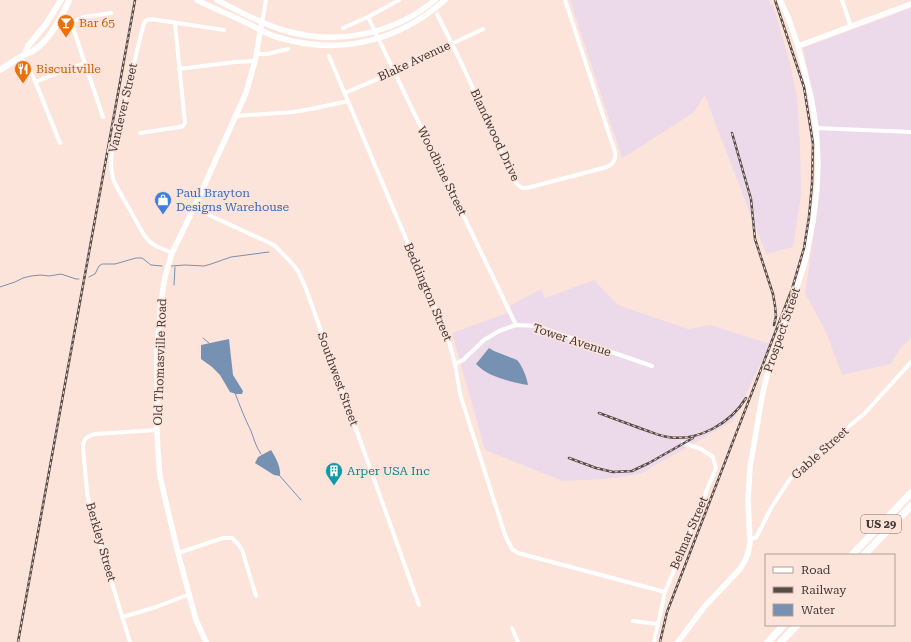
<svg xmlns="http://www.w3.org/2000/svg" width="911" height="642" font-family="'Roboto Serif',serif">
	<rect width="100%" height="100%" fill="#fce4db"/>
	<path fill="#ecdaea" d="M570,0H768L773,6L789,59L797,97L800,142L801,195L793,247L766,254L714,120L705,95L693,113L634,151L622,158Z
		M911,8V338L901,347L891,364L842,375L825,330L805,293L818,207L820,151L819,123L803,48Z
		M594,280L618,305L688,329L710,325L770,344L733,421L640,474L606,479L563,481L485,450L452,333L510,312L511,305L541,289L545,298Z"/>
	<path fill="#7791b2" d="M229,339L233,375L243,391L242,394H236L230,392L220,375L212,367L201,359V345Z
		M489,348L494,351L517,360C522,365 527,378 528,385C511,382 488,377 476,364Z
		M271,450C276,458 281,467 280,476L274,475L255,463L258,457Z"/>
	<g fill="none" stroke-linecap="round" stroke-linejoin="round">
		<path stroke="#7791b2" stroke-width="1" d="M171,266L185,265L204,266L211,264L231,257L269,252
			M89,277L95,274L99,266L102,264H115L136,258H142L151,265L162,266
			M174,285L175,267
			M0,287L15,282L23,278L31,276L41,275L49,276L61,274L76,279H79
			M203,338L209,343
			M235,393C240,406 245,419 251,431C254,439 256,447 261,454
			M279,475L301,500"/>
		<path stroke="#fff" stroke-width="4" d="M842,0L851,27
			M437,14L460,60L504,157L514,180L518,185L522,188H527L607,167C614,164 616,159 615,152L565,0
			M368,17L516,325
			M262,22L266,0
			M343,28L368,17L399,0
			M257,54H267L288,49
			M329,56L449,341L455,364L460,394L505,535L512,549L518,553L665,592
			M21,57L33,76L60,143
			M179,69L235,62L255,61
			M35,82L84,63
			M345,93L375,80L483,29
			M236,116L293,112L311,109L348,101
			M103,117L73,28L74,21L84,17L111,13
			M816,128L911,132
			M140,133L180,127L183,126L185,123L175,24
			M194,208L274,245L291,262L298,271L306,289L419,605
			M172,253L156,246L150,242L144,235L118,189L113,179L111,166L112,151L144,23L147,20L151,19L224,30
			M455,364L463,360L484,340L499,331L516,325L536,326L652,366
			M750,539L755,538L757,536L771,508L790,479L807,461L865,413L911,362
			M178,553L223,538H232L238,544L242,550L256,596
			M123,617L156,607L190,594
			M633,621L658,624
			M512,628L518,642
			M130,642L92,518L87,492L83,448C83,439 87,436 95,434L157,430
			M654,642L665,592L716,468L713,457L701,449L683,443"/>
		<path stroke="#fff" stroke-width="5.5" d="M197,0C213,8 230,15 247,23C257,28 267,34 277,37C338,56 398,42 445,0
			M217,0C238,11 260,23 283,30C335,46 393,35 435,0
			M798,46L911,4
			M206,642L196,620L178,553L164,494L160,476L158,453L157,430V349L161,301L165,277L172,253L194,208L246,93L255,61L262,22
			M678,642L705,606L740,569L745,561L748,553L750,543L748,500L750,467L762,397L771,358L791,306L805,262L813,220L817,189L818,162L816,128L811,97L798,46L788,17L780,0"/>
		<path stroke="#fff" stroke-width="6" d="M25,54L28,46L46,24L61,0
			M0,70C8,65 16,59 24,55C27,53 31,53 33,51C49,41 62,17 69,0"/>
		<path stroke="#fff" stroke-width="7" d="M852,555L911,493
			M864,555L911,506
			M768,642L784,625
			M781,642L797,625"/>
		<defs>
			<path id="rail" d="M732,133L751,199L755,239L773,294L775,306L776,316L774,325
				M599,413C615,419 631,425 648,431C654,433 661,436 668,437C698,442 731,423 746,398
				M569,458L596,468L613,472L632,471L649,463L693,438
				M18,642L135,0
				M660,642L667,612L792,289L804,248L809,217L812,184L813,144L804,87L775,0"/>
		</defs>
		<use href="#rail" stroke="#564b47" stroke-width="2.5"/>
		<use href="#rail" stroke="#fce4db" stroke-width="1" stroke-dasharray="3" stroke-linecap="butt"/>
	</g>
	<defs>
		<symbol id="bar-pin" viewBox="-11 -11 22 30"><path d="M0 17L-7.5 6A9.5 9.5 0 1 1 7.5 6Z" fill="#e8710a" stroke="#fce4db"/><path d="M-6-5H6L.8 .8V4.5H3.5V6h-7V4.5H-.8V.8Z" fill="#fff"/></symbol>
		<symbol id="restaurant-pin" viewBox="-11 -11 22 30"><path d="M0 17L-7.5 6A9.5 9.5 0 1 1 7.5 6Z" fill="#e8710a" stroke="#fce4db"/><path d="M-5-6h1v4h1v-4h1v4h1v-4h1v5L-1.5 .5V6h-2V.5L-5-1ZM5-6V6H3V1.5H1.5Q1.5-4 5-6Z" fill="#fff"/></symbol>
		<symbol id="shop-pin" viewBox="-11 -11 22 30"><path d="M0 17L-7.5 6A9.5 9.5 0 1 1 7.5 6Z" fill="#3f7fe0" stroke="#fce4db"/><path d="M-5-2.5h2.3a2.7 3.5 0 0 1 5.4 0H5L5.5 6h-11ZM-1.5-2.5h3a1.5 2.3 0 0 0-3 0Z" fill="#fff"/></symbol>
		<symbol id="building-pin" viewBox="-11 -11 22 30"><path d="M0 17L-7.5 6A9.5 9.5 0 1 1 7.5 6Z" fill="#0f9aa8" stroke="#fce4db"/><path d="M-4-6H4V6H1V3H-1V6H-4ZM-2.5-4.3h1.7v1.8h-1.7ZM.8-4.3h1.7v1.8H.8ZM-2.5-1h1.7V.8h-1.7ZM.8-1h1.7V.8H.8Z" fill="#fff"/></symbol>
	</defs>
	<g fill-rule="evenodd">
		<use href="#bar-pin" x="56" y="13" width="20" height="27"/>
		<use href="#restaurant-pin" x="13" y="59" width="20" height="27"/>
		<use href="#shop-pin" x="153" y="190" width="20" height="27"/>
		<use href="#building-pin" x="324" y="461" width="20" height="27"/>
	</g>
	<g text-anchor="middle" stroke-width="3" stroke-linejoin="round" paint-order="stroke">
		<rect fill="#fce4db" stroke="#796c66" stroke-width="1" x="861" y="515" width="40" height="18" rx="3"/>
		<g font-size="11" font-weight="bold" fill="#413834">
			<text x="881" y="528">US 29</text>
		</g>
		<g font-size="12" fill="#c56008" stroke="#fce4db" text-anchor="start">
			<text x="79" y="27">Bar 65</text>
			<text x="36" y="73">Biscuitville</text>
		</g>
		<g font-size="12" fill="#413834" stroke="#fce4db">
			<text transform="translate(414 61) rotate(-25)" y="4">Blake Avenue</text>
			<text transform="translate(123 108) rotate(-77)" y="4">Vandever Street</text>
			<text transform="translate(495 135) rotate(65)" y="4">Blandwood Drive</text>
			<text transform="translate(442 171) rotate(64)" y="4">Woodbine Street</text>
			<text transform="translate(428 292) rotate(67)" y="4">Beddington Street</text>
			<text transform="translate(782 330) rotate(-71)" y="4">Prospect Street</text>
			<text transform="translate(572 340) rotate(18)" y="4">Tower Avenue</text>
			<text transform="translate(160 362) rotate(-88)" y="4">Old Thomasville Road</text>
			<text transform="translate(338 379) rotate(70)" y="4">Southwest Street</text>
			<text transform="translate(820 453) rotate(-42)" y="4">Gable Street</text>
			<text transform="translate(689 533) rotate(-67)" y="4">Belmar Street</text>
			<text transform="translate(101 542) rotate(74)" y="4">Berkley Street</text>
		</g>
		<g font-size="12" fill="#366cbe" stroke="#fce4db" text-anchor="start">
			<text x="176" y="197">Paul Brayton<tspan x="176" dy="14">Designs Warehouse</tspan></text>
		</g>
		<g font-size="12" fill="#0d838f" stroke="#fce4db" text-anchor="start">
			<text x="347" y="475">Arper USA Inc</text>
		</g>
	</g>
	<rect x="765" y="554" width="130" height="72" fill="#fce4db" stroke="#b19f98"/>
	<rect x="773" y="567" width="20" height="6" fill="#ffffff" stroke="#b19f98"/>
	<text x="801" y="574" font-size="12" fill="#413834">Road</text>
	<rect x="773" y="587" width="20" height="6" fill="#564b47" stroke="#b19f98"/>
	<text x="801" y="594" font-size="12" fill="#413834">Railway</text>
	<rect x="773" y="604" width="20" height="12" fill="#7791b2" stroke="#b19f98"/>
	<text x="801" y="614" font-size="12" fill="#413834">Water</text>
</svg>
